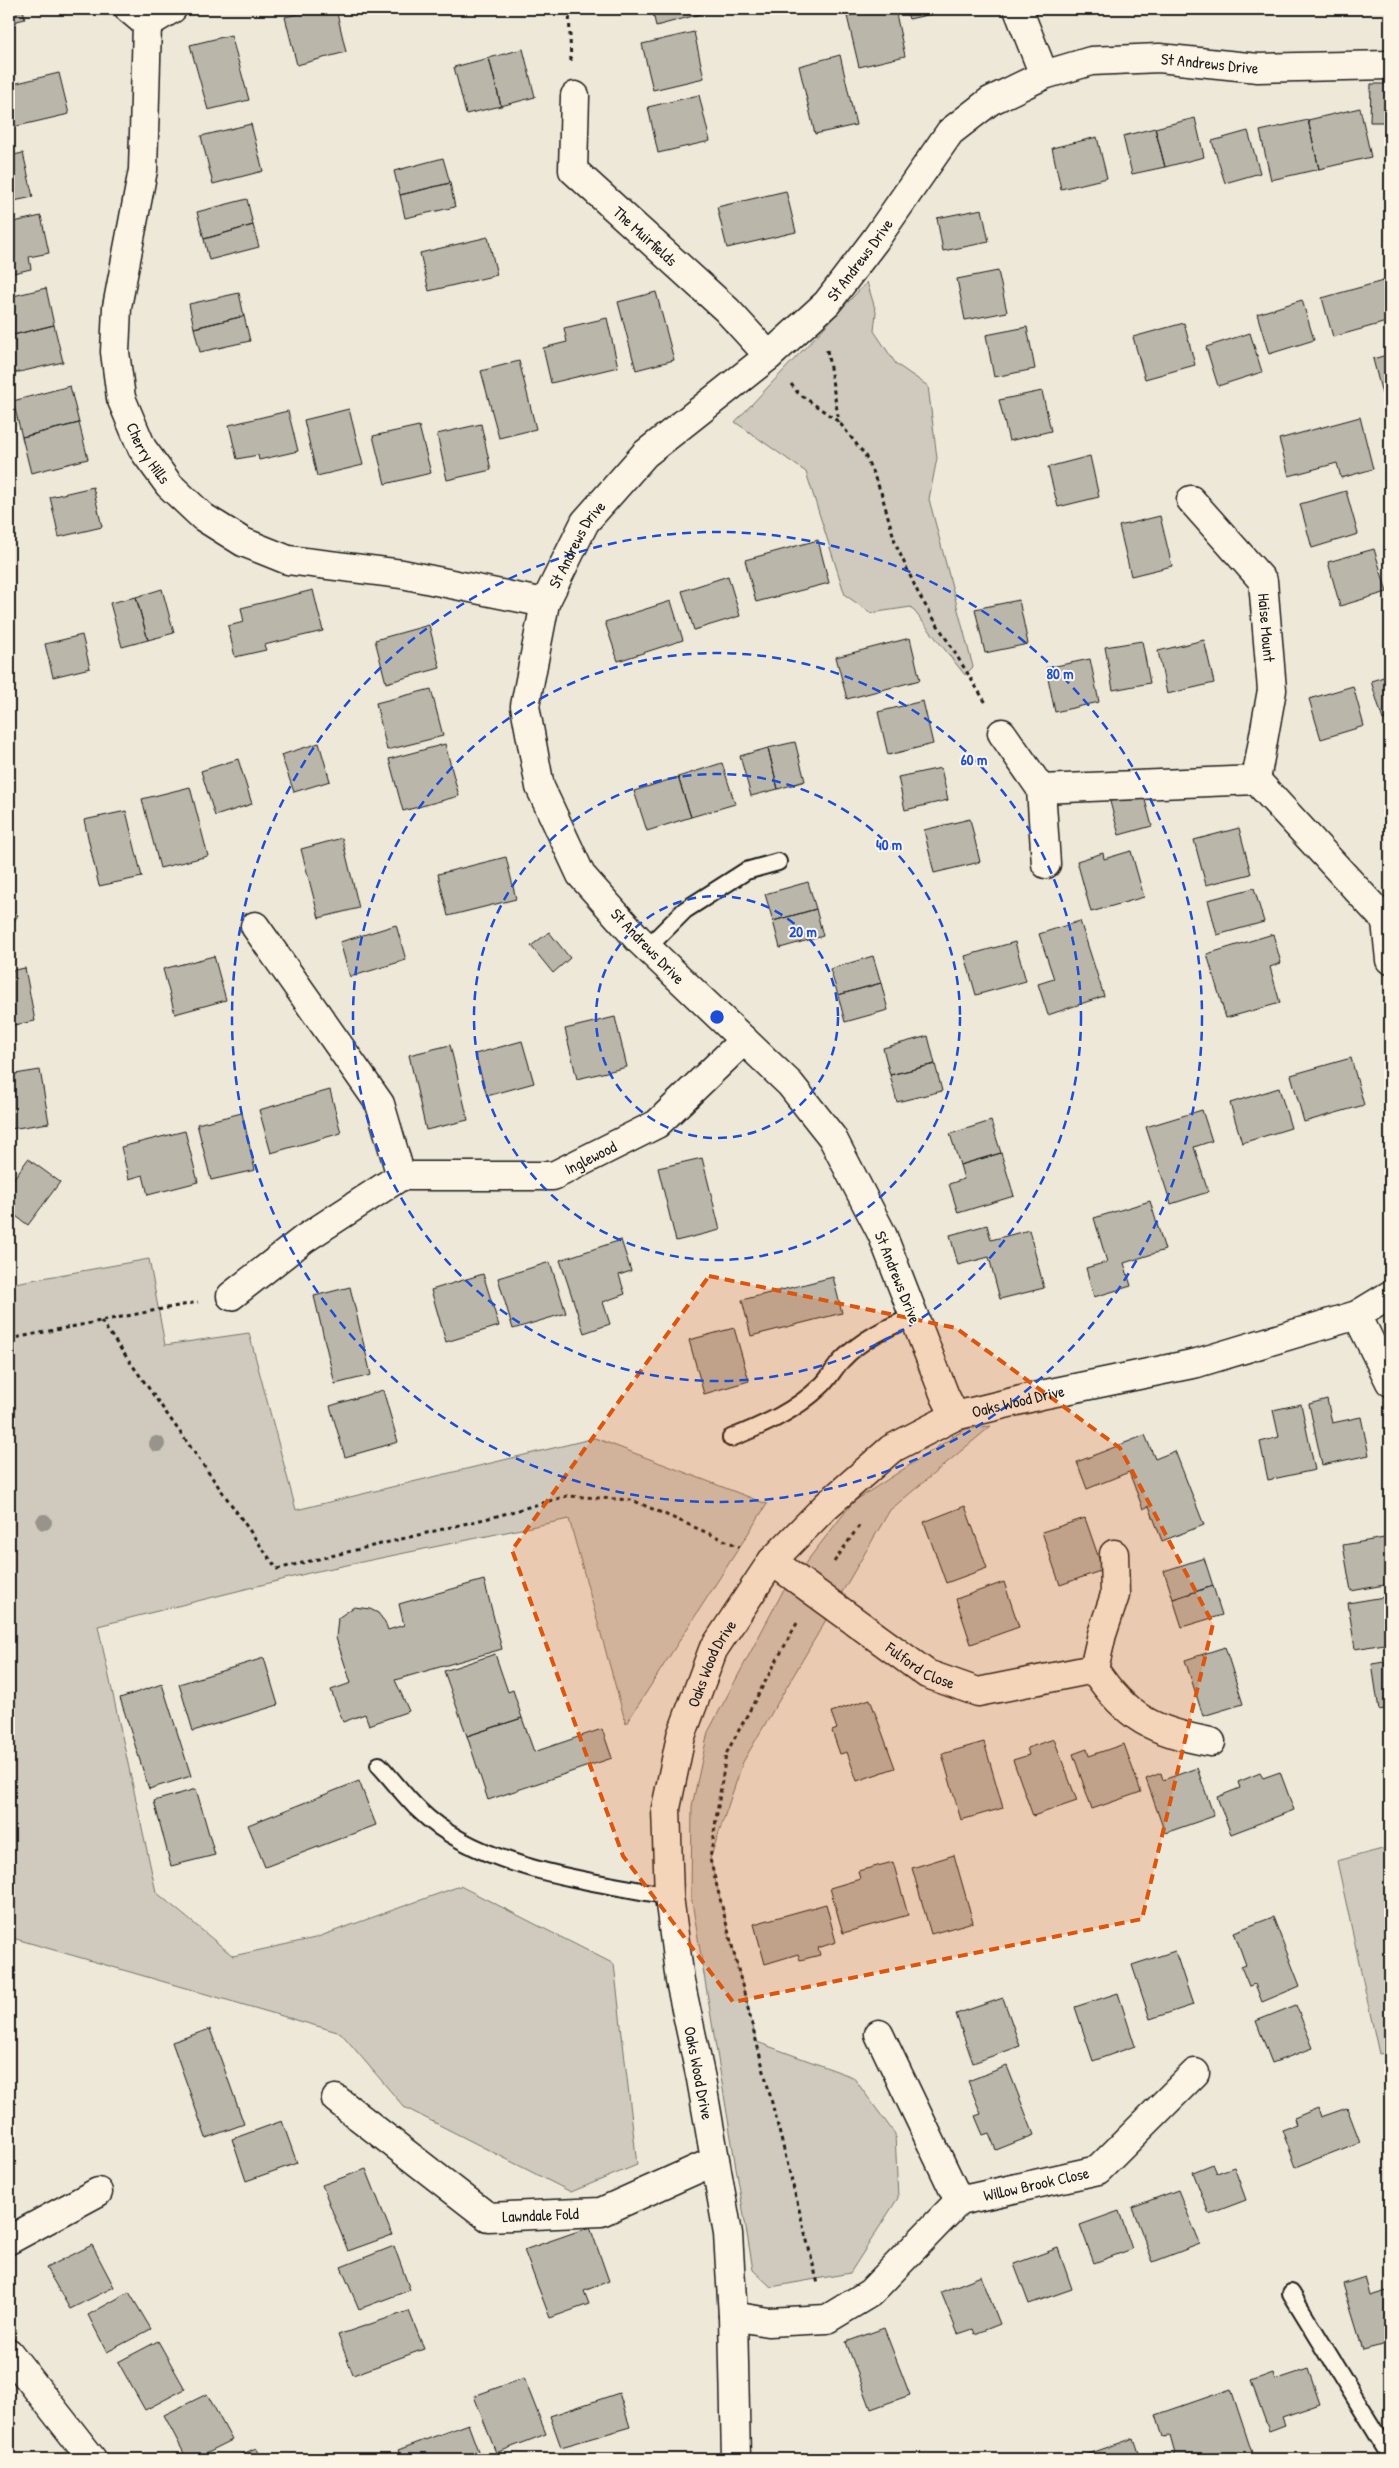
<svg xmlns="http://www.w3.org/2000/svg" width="1399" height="2468" font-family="'Patrick Hand',sans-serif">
	<rect width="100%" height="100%" fill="#eee8d9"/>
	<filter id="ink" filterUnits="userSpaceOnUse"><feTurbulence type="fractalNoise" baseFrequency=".02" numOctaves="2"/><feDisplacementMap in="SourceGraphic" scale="10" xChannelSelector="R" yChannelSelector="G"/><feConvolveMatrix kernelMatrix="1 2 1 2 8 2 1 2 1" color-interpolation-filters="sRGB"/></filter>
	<g filter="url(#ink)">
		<path fill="#cfcabd" stroke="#76736c" d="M867,282L876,312L874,331L896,364L928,386L937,458L929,499L973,667L965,675L911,607L871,613L845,595L806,472L735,422Z
			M149,1259L165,1345L249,1333L296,1510L595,1438L767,1504L626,1724L569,1519L313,1572L98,1626L156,1892L233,1956L315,1938L460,1886L614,1964L637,2165L571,2192L404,2107L341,2033L9,1937V1284Z
			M991,1426L890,1510L743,1762L710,1859L757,2042L853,2077L895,2134L898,2198L850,2273L771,2287L753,2270L691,1896L692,1806L708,1732L782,1593L853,1502L965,1429Z
			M1390,1847V2052L1379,2054L1337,1861Z"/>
		<path fill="#bab6aa" stroke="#1c1c1c" d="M9,9H23L25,19L9,23Z
			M317,9H336L346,52L297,65L285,17Z
			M652,9H719L656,26Z
			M878,9H895L905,56L859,67L847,16Z
			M906,9H954L909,19Z
			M694,32L704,78L653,90L642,44Z
			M231,35L249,100L208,110L190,45Z
			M523,49L535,97L501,106L489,58Z
			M840,55L856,125L815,134L799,66Z
			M489,58L501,106L466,114L454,67Z
			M59,73L69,114L9,128V85Z
			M1371,84H1390V122H1370Z
			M699,95L710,141L658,153L648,107Z
			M1360,108L1371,157L1319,169L1308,120Z
			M1195,118L1204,157L1165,167L1155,128Z
			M1308,120L1319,169L1271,180L1260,131Z
			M251,124L263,171L213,184L201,136Z
			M1155,128L1165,167L1132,174L1123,136Z
			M1248,131L1260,173L1225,183L1212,141Z
			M1097,137L1107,178L1061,189L1052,148Z
			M23,153L33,197L9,202V156Z
			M443,158L450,183L400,195L394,171Z
			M450,183L455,207L405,218L400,195Z
			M786,191L796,232L727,248L717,207Z
			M247,199L253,225L204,239L197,212Z
			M982,209L989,242L943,251L937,218Z
			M41,216L49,253L29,257L31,269L9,274V223Z
			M253,225L259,247L209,260L204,239Z
			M488,237L497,275L429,291L420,253Z
			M998,271L1007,312L965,320L957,279Z
			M1390,279V321L1333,337L1322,298Z
			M46,288L54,325L9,336V297Z
			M656,292L674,360L636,370L618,302Z
			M239,293L244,316L194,328L189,304Z
			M1302,300L1314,340L1269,354L1257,314Z
			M244,316L250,341L200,352L194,328Z
			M607,318L618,367L551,383L543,348L567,342L564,328Z
			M1184,323L1195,365L1145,379L1133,337Z
			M54,325L63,362L15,373L9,347V336Z
			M1027,327L1035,369L994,377L986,335Z
			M1250,333L1262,372L1218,386L1206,347Z
			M1390,354V392L1382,394L1373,359Z
			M519,361L536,429L499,438L481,371Z
			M70,386L79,423L22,437L13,401Z
			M1042,391L1051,431L1009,441L999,400Z
			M349,409L363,465L317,476L304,420Z
			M288,411L298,451L259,460L258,455L237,459L229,425Z
			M1360,417L1373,469L1341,478L1337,463L1289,476L1279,439Z
			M79,423L88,459L31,473L22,437Z
			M481,424L491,470L447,480L437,434Z
			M419,426L431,473L385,484L373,436Z
			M1090,456L1099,497L1058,507L1048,467Z
			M93,487L102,527L59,537L50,497Z
			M1346,491L1358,534L1312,548L1300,504Z
			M1160,516L1172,566L1131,576L1119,526Z
			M818,540L829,583L756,602L745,560Z
			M1374,549L1387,592L1340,606L1328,562Z
			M728,576L740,616L694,630L682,591Z
			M162,589L174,633L148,640L136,597Z
			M313,590L323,631L264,645L266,650L235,657L228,626L244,622L241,608Z
			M136,597L148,640L122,647L110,603Z
			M1019,600L1028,644L985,653L975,609Z
			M671,601L683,640L618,661L605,622Z
			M429,625L440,668L386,683L375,640Z
			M82,635L90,668L53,677L45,644Z
			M910,638L920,680L847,699L836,657Z
			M1204,640L1214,683L1167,694L1158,651Z
			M1142,641L1150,683L1113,690L1105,647Z
			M1090,659L1099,702L1055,712L1046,668Z
			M1390,675V718L1383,720L1371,681Z
			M1353,686L1364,726L1321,739L1309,699Z
			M431,689L443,736L387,750L376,703Z
			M923,701L933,744L888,755L878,712Z
			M795,742L805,781L778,789L768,748Z
			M319,743L330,781L294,792L281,755Z
			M445,744L459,796L403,811L389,759Z
			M768,748L778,789L751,796L740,756Z
			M238,759L252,804L215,816L201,771Z
			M722,763L735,804L691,817L678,777Z
			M941,768L948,800L905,810L898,777Z
			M678,777L691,817L647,831L634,791Z
			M190,787L208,856L160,868L142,799Z
			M1142,789L1152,826L1119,835L1109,798Z
			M1390,809V844L1382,811Z
			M126,811L142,877L99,886L84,820Z
			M970,819L980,862L934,873L924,830Z
			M1239,828L1251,874L1206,885L1194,840Z
			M342,838L359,908L319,918L301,849Z
			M1131,851L1144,897L1091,912L1077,861L1103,853L1104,859Z
			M506,857L516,899L448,916L438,874Z
			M808,882L816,909L773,921L765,894Z
			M1254,888L1264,922L1217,935L1208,900Z
			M816,909L823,936L780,948L773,921Z
			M9,910L18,915L9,929Z
			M1080,921L1104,996L1048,1015L1038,984L1054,979L1039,934Z
			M396,925L406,960L350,977L340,942Z
			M549,932L570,958L553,973L531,946Z
			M1273,934L1281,963L1270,967L1280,1003L1226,1018L1207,954Z
			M1015,942L1026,981L976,995L965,956Z
			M214,956L226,1000L175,1014L163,969Z
			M873,956L881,983L838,995L830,969Z
			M25,968L35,1021L9,1026V971Z
			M881,983L888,1010L845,1022L838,995Z
			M615,1017L627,1067L577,1079L565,1029Z
			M928,1036L935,1064L890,1075L883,1048Z
			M522,1041L534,1083L487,1096L475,1054Z
			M450,1045L468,1120L426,1130L409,1055Z
			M1351,1058L1364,1105L1304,1122L1291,1075Z
			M935,1064L942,1091L897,1102L890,1075Z
			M40,1070L49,1123L10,1129L9,1075Z
			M1279,1088L1291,1128L1242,1143L1230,1103Z
			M330,1090L341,1133L271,1153L259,1110Z
			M1202,1110L1212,1141L1194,1147L1208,1192L1171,1204L1146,1127Z
			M242,1113L255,1170L211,1180L197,1124Z
			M991,1121L1001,1153L960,1165L950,1134Z
			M185,1131L198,1182L148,1195L143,1175L129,1179L121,1147Z
			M1001,1153L1014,1196L958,1213L949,1184L964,1179L960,1165Z
			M702,1158L720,1230L676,1241L658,1168Z
			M28,1159L60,1182L28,1225L9,1211V1185Z
			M1150,1201L1165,1250L1124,1263L1131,1286L1094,1297L1086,1268L1107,1262L1094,1218Z
			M987,1225L991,1240L1029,1230L1044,1288L1000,1299L989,1257L958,1265L950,1235Z
			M621,1240L631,1271L619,1275L625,1294L603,1302L610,1324L584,1333L560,1260Z
			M550,1262L566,1313L513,1329L498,1278Z
			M483,1274L499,1326L446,1342L431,1290Z
			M833,1277L842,1313L751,1336L742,1300Z
			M350,1287L371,1375L335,1384L314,1296Z
			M734,1328L749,1381L704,1394L689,1340Z
			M383,1390L398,1442L345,1457L330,1406Z
			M1327,1399L1332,1423L1361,1417L1369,1455L1322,1465L1309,1404Z
			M1301,1404L1315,1470L1268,1480L1260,1442L1279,1437L1273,1410Z
			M1145,1435L1155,1459L1175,1451L1204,1525L1162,1541L1149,1506L1143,1509L1129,1472L1087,1489L1077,1462Z
			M965,1506L987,1568L946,1583L924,1522Z
			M1085,1518L1103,1570L1060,1585L1042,1532Z
			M1390,1537V1584L1351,1591L1343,1545Z
			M1204,1558L1213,1586L1173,1599L1164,1571Z
			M484,1580L502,1649L395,1680L409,1711L369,1725L365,1714L343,1722L331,1690L351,1683L336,1638L338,1618L354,1607L370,1609L378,1613L385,1622L388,1630L404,1625L399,1604Z
			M1004,1582L1019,1627L971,1644L956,1599Z
			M1213,1586L1222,1615L1182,1627L1173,1599Z
			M1390,1596V1643L1355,1649L1348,1603Z
			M1225,1647L1243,1704L1203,1716L1185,1660Z
			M495,1654L508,1692L513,1690L522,1718L467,1736L444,1671Z
			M264,1658L278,1705L193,1731L179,1684Z
			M1390,1661V1708L1379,1710L1372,1664Z
			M162,1684L191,1776L149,1789L120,1698Z
			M870,1699L895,1768L857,1781L847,1752L840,1754L832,1731L837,1729L831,1712Z
			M522,1718L534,1752L602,1729L612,1758L488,1800L467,1736Z
			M1054,1739L1077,1801L1033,1816L1013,1760L1029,1755L1027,1748Z
			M984,1742L1003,1808L961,1820L942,1754Z
			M1124,1744L1141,1792L1092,1809L1073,1754L1087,1749L1089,1756Z
			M1197,1768L1214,1816L1165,1833L1146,1779L1161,1773L1163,1780Z
			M1280,1772L1294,1810L1231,1834L1217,1797L1240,1788L1238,1782L1260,1773L1263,1778Z
			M359,1781L376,1825L265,1867L248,1825Z
			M196,1789L215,1855L171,1866L154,1801Z
			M954,1855L973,1922L931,1934L912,1868Z
			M893,1862L908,1915L843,1933L830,1888L860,1879L858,1871Z
			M826,1904L836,1942L818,1948L820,1955L800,1960L798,1954L765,1964L754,1924Z
			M1273,1917L1300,1986L1262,2002L1255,1984L1249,1986L1241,1967L1246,1965L1234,1932Z
			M1175,1951L1193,2005L1150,2019L1132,1965Z
			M1118,1993L1135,2046L1093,2061L1075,2007Z
			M1003,1998L1020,2046L973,2063L956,2014Z
			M1296,2005L1313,2048L1272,2063L1256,2021Z
			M210,2029L244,2124L206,2138L172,2042Z
			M1007,2066L1034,2135L996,2150L989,2133L983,2135L975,2116L981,2114L968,2081Z
			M1318,2108L1321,2117L1347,2108L1360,2142L1296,2167L1282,2130L1296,2125L1294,2118Z
			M282,2121L297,2163L246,2181L232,2139Z
			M1213,2164L1217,2173L1234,2167L1246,2200L1209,2214L1193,2172Z
			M366,2169L392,2235L348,2251L322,2185Z
			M1178,2190L1200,2244L1153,2262L1132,2207Z
			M1119,2211L1132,2249L1094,2263L1080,2225Z
			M590,2227L609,2281L584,2291L589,2304L550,2318L524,2250Z
			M92,2245L114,2287L70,2309L46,2268Z
			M394,2246L410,2290L359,2309L341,2267Z
			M1058,2248L1072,2289L1029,2304L1014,2264Z
			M981,2276L1000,2324L975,2334L973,2329L958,2334L941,2292Z
			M1365,2277L1370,2296L1390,2290V2343L1363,2350L1343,2284Z
			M129,2292L151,2329L107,2352L88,2315Z
			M409,2311L424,2349L353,2375L338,2335Z
			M884,2328L910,2395L871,2409L846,2342Z
			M158,2341L185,2389L145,2410L118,2362Z
			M1308,2369L1320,2404L1282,2417L1285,2425L1269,2431L1251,2381L1273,2373L1275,2380Z
			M524,2378L546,2434L496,2453L474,2396Z
			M1231,2389L1253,2456L1244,2459H1170L1169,2457L1175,2454L1170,2436L1163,2437L1156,2415Z
			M619,2393L630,2427L561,2447L550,2416Z
			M207,2394L232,2440L194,2459H187L164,2415Z
			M468,2424L481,2459H402L398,2450Z
			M1134,2438L1141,2459H1084L1083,2456Z
			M256,2448L263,2459H232Z"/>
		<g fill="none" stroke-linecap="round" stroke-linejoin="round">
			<defs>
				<path id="service" d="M647,948L685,910L746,871L778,862
					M731,1438C764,1425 795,1411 821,1386C829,1379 834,1368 842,1360C862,1339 887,1327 914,1317
					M379,1765C393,1780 405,1797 420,1811C480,1869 591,1881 669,1896
					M1291,2293L1390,2455"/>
				<g id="minor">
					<path id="s1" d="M129,9L147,24L143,170L117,307L115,352L121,398L142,448L169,485L203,517L243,542L288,560L402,574L545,603"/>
					<path d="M1018,9L1044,75"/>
					<path d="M147,24L172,9"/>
					<path id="s2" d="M575,96L573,170L727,310L769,356"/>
					<path id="s3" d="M1191,500L1263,581L1272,690L1256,780L1386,921L1390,960"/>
					<path d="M1002,733L1041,789L1046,864"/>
					<path d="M1041,789L1256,780"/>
					<path d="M255,926L380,1104L401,1176"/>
					<path id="s4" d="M231,1296L304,1239L401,1176H553L657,1124L744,1040"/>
					<path d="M1357,1315L1390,1382"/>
					<path id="s5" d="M955,1416L945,1396L882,1234L832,1137L790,1084L638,939L581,875L540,787L525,706L545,603L585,522L645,454L769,356L827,303L875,240L950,132L990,101L1044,75L1091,61L1159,58L1258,68L1390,65"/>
					<path d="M1114,1554L1115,1595L1102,1634L1094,1669C1126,1718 1154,1732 1211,1742"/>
					<path id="s6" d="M772,1561L927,1674L978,1692L1094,1669"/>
					<path d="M879,2034L959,2201"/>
					<path id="s7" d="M336,2099L488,2217L601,2212L715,2161"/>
					<path d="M9,2240L98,2192"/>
					<path id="s8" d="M733,2316L768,2322L827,2319L870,2293L959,2201L1098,2170L1195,2073"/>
					<path d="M9,2353L92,2459"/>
					<path id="s9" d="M736,2459L733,2316L728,2234L701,2079L680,1981L669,1896L666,1808L681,1736L713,1650L772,1561L826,1506L891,1449L955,1416L1046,1394L1197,1363L1357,1315L1390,1295"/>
				</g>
			</defs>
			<use href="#service" stroke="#1c1c1c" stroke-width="20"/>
			<use href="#minor" stroke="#1c1c1c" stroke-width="31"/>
			<path stroke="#1c1c1c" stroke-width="3" stroke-dasharray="4 4" stroke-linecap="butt" d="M569,9L571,63
				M827,350L839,422
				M791,384L798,393L839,422L865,455L881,492L896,545L919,595L986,703
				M101,1321L277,1569L497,1516L567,1496L632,1500L740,1547
				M9,1339L198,1302
				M834,1562L859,1526
				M797,1623L726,1754L710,1859L818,2284"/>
			<use href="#service" stroke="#fcf5e5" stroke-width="16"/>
			<use href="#minor" stroke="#fcf5e5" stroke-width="28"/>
		</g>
		<g fill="#98948b">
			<circle cx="157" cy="1444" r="8"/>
			<circle cx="44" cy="1522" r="8"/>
		</g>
	</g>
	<path fill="#de560d" fill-opacity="0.2" stroke="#de560d" stroke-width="4" stroke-dasharray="10 6" stroke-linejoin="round" d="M709,1276L956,1328L1120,1448L1213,1624L1142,1919L733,2002L623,1856L512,1550Z"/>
	<g fill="none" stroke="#1d4ed8" stroke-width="2.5" stroke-dasharray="9 6">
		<circle cx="717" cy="1017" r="121"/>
		<circle cx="717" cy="1017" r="243"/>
		<circle cx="717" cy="1017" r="364"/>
		<circle cx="717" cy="1017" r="485"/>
	</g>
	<g text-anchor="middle" stroke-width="4" stroke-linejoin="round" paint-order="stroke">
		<g font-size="16" fill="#1c1c1c" stroke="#fcf5e5">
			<text dy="6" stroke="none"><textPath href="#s5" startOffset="1860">St Andrews Drive</textPath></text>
			<text dy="6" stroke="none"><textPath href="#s2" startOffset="172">The Muirfields</textPath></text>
			<text dy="6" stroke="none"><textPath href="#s5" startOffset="1425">St Andrews Drive</textPath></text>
			<text dy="6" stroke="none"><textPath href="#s1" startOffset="462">Cherry Hills</textPath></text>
			<text dy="6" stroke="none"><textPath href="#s5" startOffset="1020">St Andrews Drive</textPath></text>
			<text dy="6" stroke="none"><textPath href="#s3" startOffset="155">Haise Mount</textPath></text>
			<text transform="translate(648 946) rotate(46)" y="6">St Andrews Drive</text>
			<text dy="6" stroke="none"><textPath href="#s4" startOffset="402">Inglewood</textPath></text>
			<text transform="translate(898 1277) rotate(68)" y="6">St Andrews Drive</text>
			<text dy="6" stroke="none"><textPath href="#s9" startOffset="1229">Oaks Wood Drive</textPath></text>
			<text dy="6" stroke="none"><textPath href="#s6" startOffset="182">Fulford Close</textPath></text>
			<text dy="6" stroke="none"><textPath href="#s9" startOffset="809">Oaks Wood Drive</textPath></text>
			<text transform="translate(699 2073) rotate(79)" y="6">Oaks Wood Drive</text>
			<text dy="6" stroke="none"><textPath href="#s8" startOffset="352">Willow Brook Close</textPath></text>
			<text dy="6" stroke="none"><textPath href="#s7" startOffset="245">Lawndale Fold</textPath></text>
		</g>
	</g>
	<circle cx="717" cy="1017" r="8" fill="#1d4ed8" stroke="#fcf5e5" stroke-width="2.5"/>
	<g font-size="15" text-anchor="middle" font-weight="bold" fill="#1d4ed8" stroke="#fcf5e5" stroke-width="4" stroke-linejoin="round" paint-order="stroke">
		<text x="1060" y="679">80 m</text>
		<text x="974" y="765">60 m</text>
		<text x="889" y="850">40 m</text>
		<text x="803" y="937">20 m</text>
	</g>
	<rect width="1399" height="2468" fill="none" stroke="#fcf5e5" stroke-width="30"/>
	<rect x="15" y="15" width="1369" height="2438" fill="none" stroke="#1c1c1c" stroke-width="2" filter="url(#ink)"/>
</svg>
